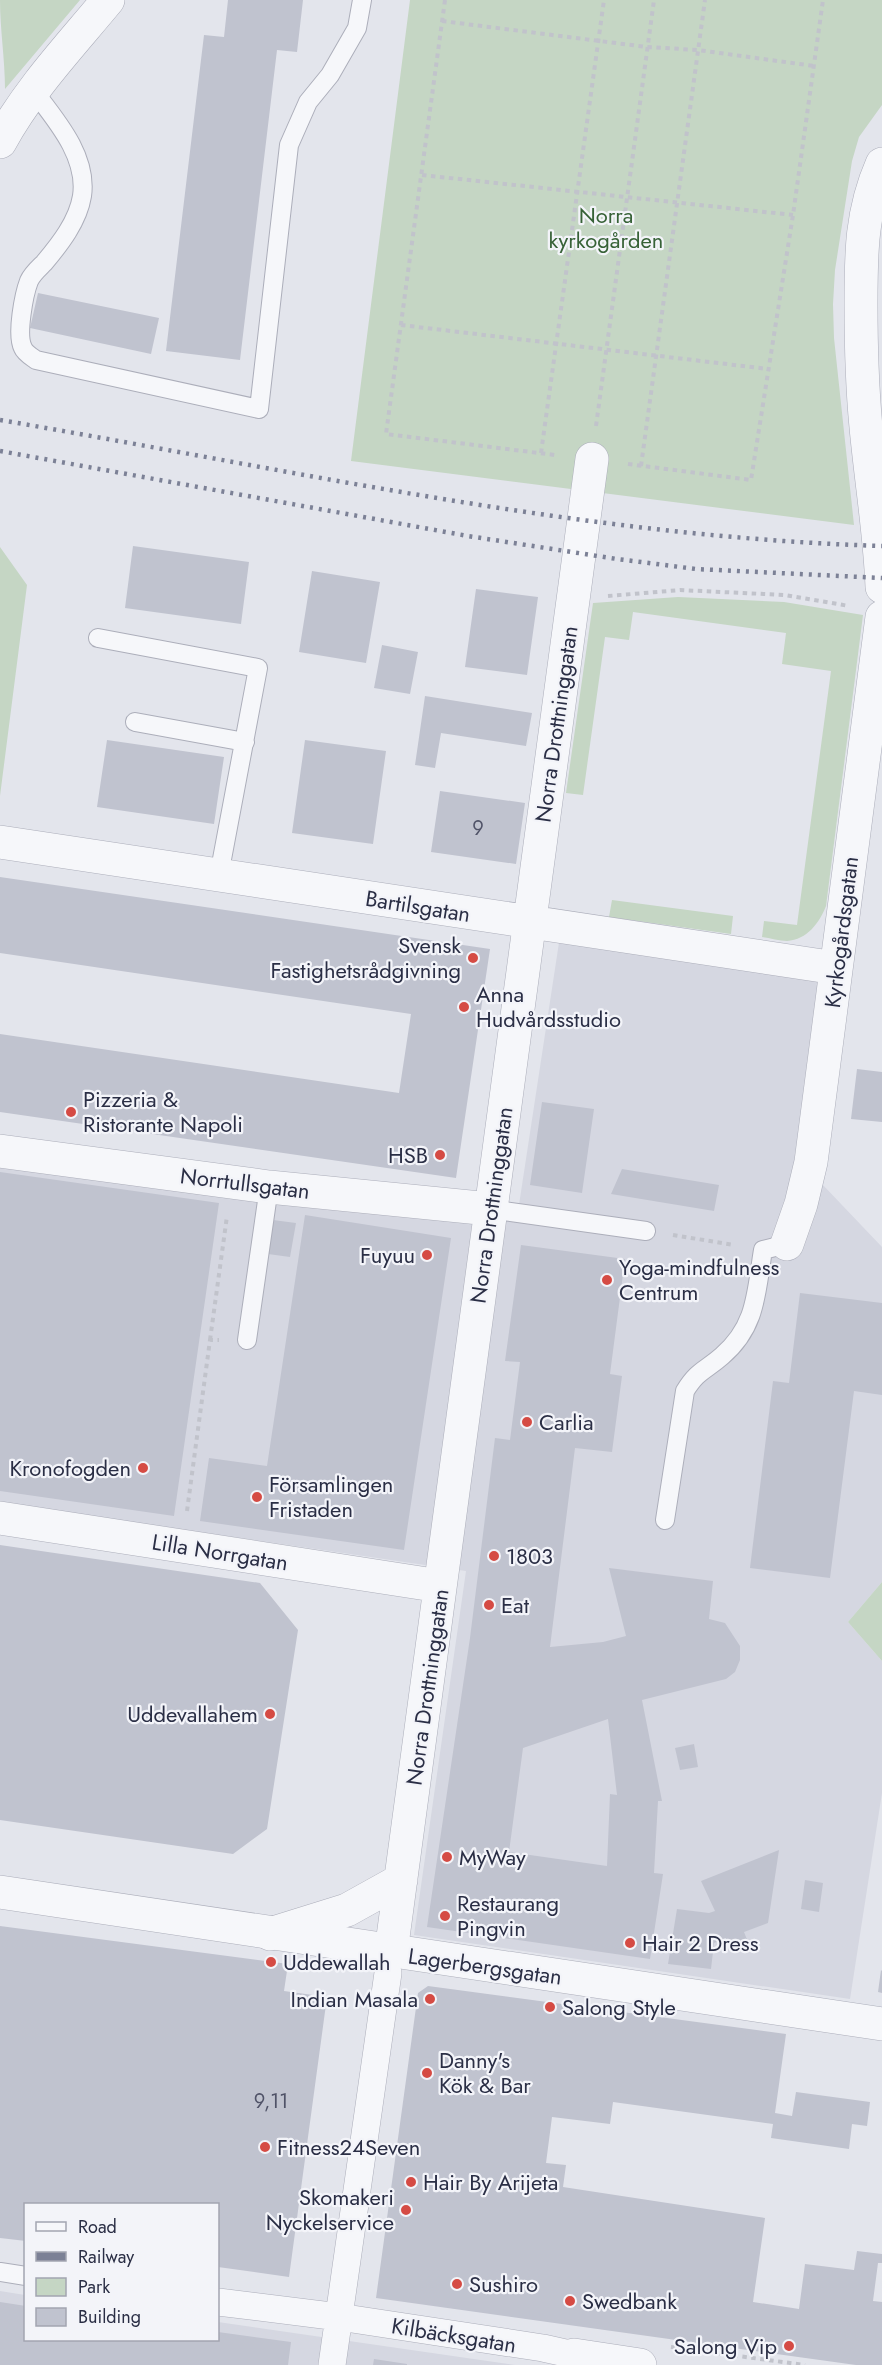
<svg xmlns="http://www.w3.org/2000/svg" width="882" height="2365" font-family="Jost,sans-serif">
	<rect width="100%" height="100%" fill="#e3e5ec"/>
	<path fill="#d5d7e1" d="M560,936L825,975L802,1163L882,1247V1582L848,1622L882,1661V1793L850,1999L414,1935L466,1571L0,1503V1145L517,1218Z
		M0,2291L25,2295L26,2340H218V2322L515,2365H0Z"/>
	<path fill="#c5d6c4" d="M0,0H80L5,89C5,59 0,30 0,0Z
		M410,0H882V105L859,137L852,161L835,270L833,304L834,338L854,525L351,461Z
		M0,547L27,585L0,796Z
		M678,597L784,602L863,615L826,906C820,922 807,940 787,941C780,941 770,938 762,937L764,921L797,925L831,671L782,664L786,633L633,612L629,640L605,637L583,795L566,793L593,603Z
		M612,900L733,916L731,934L609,917Z
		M882,1582V1661L848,1622Z"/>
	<path fill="#c0c3cf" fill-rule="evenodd" d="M228,0H303L297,52L277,50L240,360L166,351L204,35L224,37Z
		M38,293L159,318L151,354L30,328Z
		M133,546L249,562L241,624L125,608Z
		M312,571L380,582L366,663L299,652Z
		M476,589L538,597L527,675L465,667Z
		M382,645L418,652L410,694L374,688Z
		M425,696L532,713L526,746L441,733L435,768L415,765Z
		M107,740L224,757L214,824L97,807Z
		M305,740L386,751L373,844L292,833Z
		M440,791L525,803L516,864L431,852Z
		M0,877L490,949L456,1178L0,1112V1034L399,1093L411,1014L0,953Z
		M857,1069L882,1072V1122L851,1119Z
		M542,1102L594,1109L582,1193L530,1185Z
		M622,1169L719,1185L714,1211L611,1194Z
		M0,1172L219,1203L174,1516L0,1491Z
		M305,1215L451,1238L404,1550L200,1521L209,1458L267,1466Z
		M273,1220L296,1223L290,1257L268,1254Z
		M521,1245L625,1259L610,1374L622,1376L612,1452L575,1448L550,1647L603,1642L626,1636L609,1568L713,1581L709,1619L725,1623L740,1646V1660L735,1672L726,1679L642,1700L662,1801H658L654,1873L663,1874L650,1959L427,1927L470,1638L495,1438L510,1440L520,1362L505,1361ZM608,1719L617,1795L610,1794L607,1866L509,1852L523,1748Z
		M800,1293L882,1303V1395L854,1391L830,1578L750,1568L773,1381L789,1383Z
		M0,1545L260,1583L298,1630L267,1829L233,1854L0,1820Z
		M694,1744L698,1767L680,1770L675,1748Z
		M779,1850L768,1923L744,1932L748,1942L729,1948L726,1938L714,1943L711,1969L668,1964L677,1909L709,1913L715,1911L701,1881Z
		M805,1880L823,1883L819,1912L801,1909Z
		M0,1926L288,1964L284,1991L327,1997L289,2277L218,2267V2204H26V2241L0,2238Z
		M881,1970L882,1971V1993L878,1992Z
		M428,1986L786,2034L775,2113L792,2116L796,2092L870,2102L867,2126L852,2124L849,2149L771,2138L773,2124L613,2102L610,2124L552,2117L546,2163L566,2165L563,2187L765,2218L753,2302L799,2309L805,2264L854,2270L857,2251L882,2254V2263H878L873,2301L882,2302V2365H856L376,2298L418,1993Z
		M0,2302L26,2306V2340H218V2332L291,2342L288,2365H0Z
		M374,2359L407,2364V2365H373Z"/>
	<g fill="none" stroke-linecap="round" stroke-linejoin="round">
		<defs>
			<path id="service" d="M33,90C55,119 88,156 82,196C78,221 60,244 44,263C39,268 32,274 29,281C24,294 16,335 23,348C25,353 32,357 36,360L259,409L289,145L308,102L330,75L357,28L362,0
				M98,638L258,668L219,875
				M135,722L245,742
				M490,1209L646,1231
				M247,1340L269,1187
				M665,1520L685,1391C698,1370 705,1371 722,1356C757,1326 756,1292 763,1250L787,1244
				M0,2272L26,2276"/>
			<path id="pedestrian" d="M218,2302L339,2317L543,2348L574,2355
				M332,2365L388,1973"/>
			<path id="minor" d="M0,142C29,89 70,46 108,0
				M882,164C861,212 861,253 861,304C861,345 862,386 866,427C871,481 880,534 882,587
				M0,842L836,968
				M0,1151L269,1187L490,1209
				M787,1244L801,1204L811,1162L882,617
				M0,1518L440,1586
				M270,1934L347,1910L401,1880
				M391,1952L592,459
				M574,2355L640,2365"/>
			<path id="tertiary" d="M0,1892L882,2024"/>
		</defs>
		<use href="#service" stroke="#acaeba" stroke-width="20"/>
		<use href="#pedestrian" stroke="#acaeba" stroke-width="28"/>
		<use href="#minor" stroke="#acaeba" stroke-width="34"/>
		<use href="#tertiary" stroke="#acaeba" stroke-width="34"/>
		<path stroke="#c1c3cb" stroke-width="4" stroke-dasharray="4.5 4.5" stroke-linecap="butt" d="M445,0L386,434L555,455
			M442,21L647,47L698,50L814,66
			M422,175L793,215
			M401,325L768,369
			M596,426L654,0
			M541,453L604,0
			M628,464L751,480L793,215L823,0
			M641,466L705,0
			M608,596L680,590L785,595L849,606
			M673,1235L734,1245
			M210,1340L227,1216
			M187,1511L210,1340H219
			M671,2347L805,2365"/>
		<use href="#service" stroke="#f6f7fa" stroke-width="18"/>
		<use href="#pedestrian" stroke="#f6f7fa" stroke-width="27"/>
		<use href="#minor" stroke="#f6f7fa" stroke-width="33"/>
		<use href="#tertiary" stroke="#f6f7fa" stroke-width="33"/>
		<path stroke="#7c8196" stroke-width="4.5" stroke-dasharray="3 6" stroke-linecap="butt" d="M0,420C293,470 584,537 882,546
			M0,451L468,536L617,559L696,569L882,578"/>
	</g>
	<g fill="#d54b44" stroke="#f3f4f9" stroke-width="2">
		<circle cx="473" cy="958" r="6"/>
		<circle cx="464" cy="1007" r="6"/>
		<circle cx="71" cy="1112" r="6"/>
		<circle cx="440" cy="1155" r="6"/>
		<circle cx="427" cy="1255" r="6"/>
		<circle cx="607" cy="1280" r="6"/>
		<circle cx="527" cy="1422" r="6"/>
		<circle cx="143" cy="1468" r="6"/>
		<circle cx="257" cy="1497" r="6"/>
		<circle cx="494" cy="1556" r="6"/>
		<circle cx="489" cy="1605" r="6"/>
		<circle cx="270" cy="1714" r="6"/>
		<circle cx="447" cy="1857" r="6"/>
		<circle cx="445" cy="1916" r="6"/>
		<circle cx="630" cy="1943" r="6"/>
		<circle cx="271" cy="1962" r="6"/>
		<circle cx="430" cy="1999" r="6"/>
		<circle cx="550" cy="2007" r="6"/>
		<circle cx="427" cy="2073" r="6"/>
		<circle cx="265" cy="2147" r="6"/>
		<circle cx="411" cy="2182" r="6"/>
		<circle cx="406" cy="2210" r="6"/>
		<circle cx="457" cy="2284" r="6"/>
		<circle cx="570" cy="2301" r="6"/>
		<circle cx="789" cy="2346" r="6"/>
	</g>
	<g text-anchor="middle" stroke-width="4.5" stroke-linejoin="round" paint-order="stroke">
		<g font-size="20" fill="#505368">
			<text x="478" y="835">9</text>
			<text x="271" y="2108">9,11</text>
		</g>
		<g font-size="22" fill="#376237" stroke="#f3f4f9">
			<text x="606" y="223">Norra<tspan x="606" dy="25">kyrkogården</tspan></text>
		</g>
		<g font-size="22" fill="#2a2e45" stroke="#f3f4f9">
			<text transform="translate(556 724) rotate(-82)" y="8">Norra Drottninggatan</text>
			<text transform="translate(418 906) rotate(9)" y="8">Bartilsgatan</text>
			<text transform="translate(841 932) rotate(-83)" y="8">Kyrkogårdsgatan</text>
			<text transform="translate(245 1183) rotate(7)" y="8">Norrtullsgatan</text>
			<text transform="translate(491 1205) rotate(-82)" y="8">Norra Drottninggatan</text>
			<text transform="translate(220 1552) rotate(9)" y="8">Lilla Norrgatan</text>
			<text transform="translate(427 1687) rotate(-82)" y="8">Norra Drottninggatan</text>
			<text transform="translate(485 1966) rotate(8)" y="8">Lagerbergsgatan</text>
			<text transform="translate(454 2335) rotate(9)" y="8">Kilbäcksgatan</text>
		</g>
		<g font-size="22" fill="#2a2e45" stroke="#f3f4f9" text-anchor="start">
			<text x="461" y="953" text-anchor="end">Svensk<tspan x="461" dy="25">Fastighetsrådgivning</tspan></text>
			<text x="476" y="1002">Anna<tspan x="476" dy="25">Hudvårdsstudio</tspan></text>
			<text x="83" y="1107">Pizzeria &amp;<tspan x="83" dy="25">Ristorante Napoli</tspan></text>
			<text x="428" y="1163" text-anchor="end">HSB</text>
			<text x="415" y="1263" text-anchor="end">Fuyuu</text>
			<text x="619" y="1275">Yoga-mindfulness<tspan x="619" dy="25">Centrum</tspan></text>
			<text x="539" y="1430">Carlia</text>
			<text x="131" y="1476" text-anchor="end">Kronofogden</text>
			<text x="269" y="1492">Församlingen<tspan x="269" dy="25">Fristaden</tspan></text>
			<text x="506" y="1564">1803</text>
			<text x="501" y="1613">Eat</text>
			<text x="258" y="1722" text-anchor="end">Uddevallahem</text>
			<text x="459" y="1865">MyWay</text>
			<text x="457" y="1911">Restaurang<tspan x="457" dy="25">Pingvin</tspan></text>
			<text x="642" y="1951">Hair 2 Dress</text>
			<text x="283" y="1970">Uddewallah</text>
			<text x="418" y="2007" text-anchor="end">Indian Masala</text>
			<text x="562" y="2015">Salong Style</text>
			<text x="439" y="2068">Danny's<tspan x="439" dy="25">Kök &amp; Bar</tspan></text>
			<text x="277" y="2155">Fitness24Seven</text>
			<text x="423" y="2190">Hair By Arijeta</text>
			<text x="394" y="2205" text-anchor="end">Skomakeri<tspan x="394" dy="25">Nyckelservice</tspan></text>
			<text x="469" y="2292">Sushiro</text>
			<text x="582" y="2309">Swedbank</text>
			<text x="777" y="2354" text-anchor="end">Salong Vip</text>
		</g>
	</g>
	<rect x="24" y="2203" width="195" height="138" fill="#f3f4f9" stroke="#a3a5b1" stroke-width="1.5"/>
	<rect x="36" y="2222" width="30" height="9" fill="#f6f7fa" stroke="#a3a5b1" stroke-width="1.5"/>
	<text x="78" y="2233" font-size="18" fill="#2a2e45">Road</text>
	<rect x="36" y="2252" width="30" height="9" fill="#7c8196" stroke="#a3a5b1" stroke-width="1.5"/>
	<text x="78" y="2263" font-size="18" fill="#2a2e45">Railway</text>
	<rect x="36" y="2278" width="30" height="18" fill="#c5d6c4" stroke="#a3a5b1" stroke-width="1.5"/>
	<text x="78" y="2293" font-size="18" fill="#2a2e45">Park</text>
	<rect x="36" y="2308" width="30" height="18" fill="#c0c3cf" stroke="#a3a5b1" stroke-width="1.5"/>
	<text x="78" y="2323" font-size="18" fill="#2a2e45">Building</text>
</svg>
